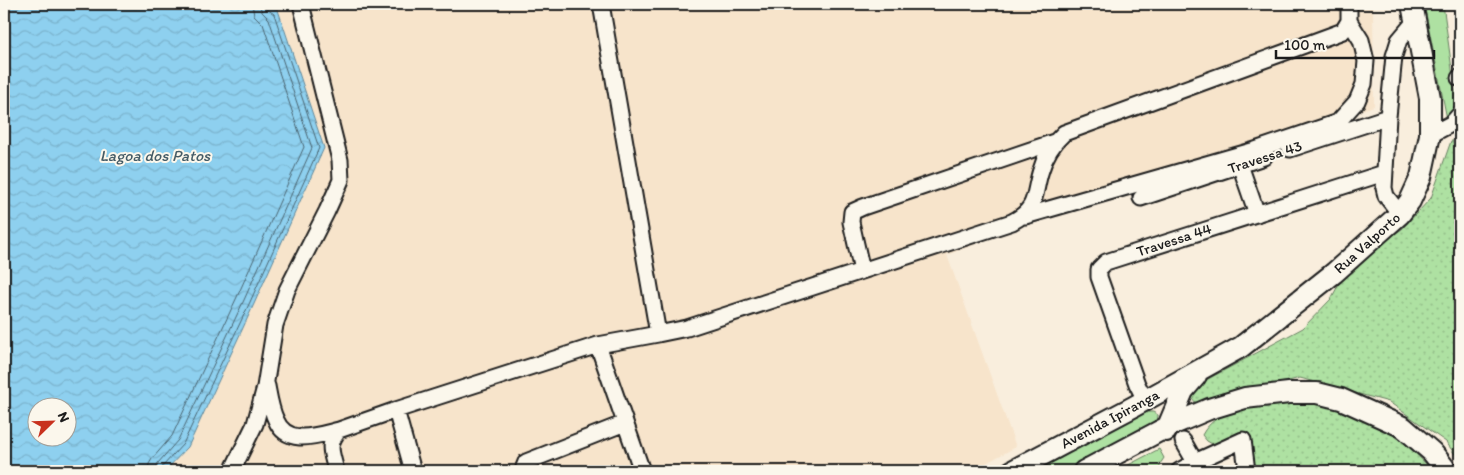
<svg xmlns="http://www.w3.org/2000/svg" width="1464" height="475" font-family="Itim,sans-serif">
	<defs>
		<pattern id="grass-dots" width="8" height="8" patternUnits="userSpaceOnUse" patternTransform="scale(1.25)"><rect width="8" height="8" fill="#aee1a2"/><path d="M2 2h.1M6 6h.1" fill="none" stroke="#95c08b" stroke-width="1.8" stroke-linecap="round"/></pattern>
		<pattern id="water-waves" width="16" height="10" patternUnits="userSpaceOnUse" patternTransform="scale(1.25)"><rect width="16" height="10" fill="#8ed0ef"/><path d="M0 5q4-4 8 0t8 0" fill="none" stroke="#7ab2cc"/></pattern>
	</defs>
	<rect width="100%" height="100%" fill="#f9eedd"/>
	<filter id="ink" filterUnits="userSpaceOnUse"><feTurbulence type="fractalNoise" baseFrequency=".02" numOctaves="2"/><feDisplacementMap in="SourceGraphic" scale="10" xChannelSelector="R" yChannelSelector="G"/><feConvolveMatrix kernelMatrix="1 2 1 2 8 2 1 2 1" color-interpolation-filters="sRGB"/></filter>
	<g filter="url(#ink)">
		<path fill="#f7e4cb" d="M267,4H1373L1374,106L1071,208L947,255L1016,447L971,471H165L188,447L278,10Z"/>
		<path fill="url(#grass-dots)" stroke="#657e5f" d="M1451,141H1457L1460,163V461L1446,442L1389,402L1300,378L1198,404C1190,399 1191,394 1195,386L1303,328L1331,299L1342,278L1380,244L1402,229L1431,198Z
			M1287,402C1306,402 1326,403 1345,409C1380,419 1408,445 1433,471H1254L1249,434L1214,445L1207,441L1202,435C1217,406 1258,406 1287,402Z"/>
		<path fill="#aee1a2" stroke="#657e5f" d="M1424,4H1443L1457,106L1447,119Z
			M1141,412H1153L1158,415L1157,425L1072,471H1029Z
			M1159,449L1164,458L1160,464V471H1117Z"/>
		<path fill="url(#water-waves)" stroke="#60889b" fill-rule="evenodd" d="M4,4H267L278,10L324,148L254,304L188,447L165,471H4ZM38,408H68V438H38Z"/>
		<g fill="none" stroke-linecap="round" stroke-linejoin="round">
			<path stroke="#4a6470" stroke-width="1" d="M148,471L149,464L152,459L172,436L237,297L304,147L263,24L254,15L252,4
				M156,471L158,463L178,440L244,300L312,148L269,19L262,12L259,4
				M162,471L163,466L183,444L250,302L319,148L274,14L267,9L266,4"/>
			<defs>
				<path id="minor" d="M601,4L658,334L687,328L1012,222C1039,208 1033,194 1041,170C1045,156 1053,143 1064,133L1343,31L1349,21V4
					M1459,78L1460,77
					M1430,135L1451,124L1460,114
					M1290,149L1388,117
					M1240,165L1257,214
					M1141,198L1264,157
					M1400,214L1386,196L1384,188L1388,117L1394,56L1399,40L1415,21
					M1025,216L1252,151L1338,122L1357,101L1364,84L1366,61L1361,40L1349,21
					M862,271L851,222L852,212L863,207L1054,142
					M598,345L642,471
					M267,386C269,397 271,410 276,420C287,447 318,435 339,430
					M1145,400L1137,384L1099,277V269L1106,262L1384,173
					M396,410L413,471
					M1183,441L1195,462
					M232,471L255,424L265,387L275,325L287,290L327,211L341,180L340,160L301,4
					M336,471C332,452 326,446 339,430L396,410L598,345L658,334
					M525,471L524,467L526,462L625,423
					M1179,471L1195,462L1243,440L1247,471"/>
				<path id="major" d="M1166,431L1183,391L1196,376
					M1012,471L1133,407L1241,347L1334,273L1400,214L1410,201L1421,177L1430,135V98L1412,4
					M1084,471L1169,426L1209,409L1245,398L1289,393H1317L1341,399L1403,427L1432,452L1447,471"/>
			</defs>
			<use href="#minor" stroke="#1c1c1c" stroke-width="19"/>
			<use href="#major" stroke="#1c1c1c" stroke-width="24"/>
			<use href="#minor" stroke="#fbf7ec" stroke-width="15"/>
			<use href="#major" stroke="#fbf7ec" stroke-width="20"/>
		</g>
	</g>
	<g text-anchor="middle" stroke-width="4" stroke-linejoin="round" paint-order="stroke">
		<g font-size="15" fill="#1c1c1c" stroke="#fbf7ec">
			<text transform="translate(1265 157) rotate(-18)" y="5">Travessa 43</text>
			<text transform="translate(1174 240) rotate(-18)" y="5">Travessa 44</text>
			<text transform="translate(1367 243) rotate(-42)" y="5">Rua Valporto</text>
			<text transform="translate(1110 419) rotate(-28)" y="5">Avenida Ipiranga</text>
		</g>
		<g font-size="16" font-style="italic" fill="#445b66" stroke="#fbf7ec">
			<text x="155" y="161">Lagoa dos Patos</text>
		</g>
	</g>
	<rect width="1464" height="475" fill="none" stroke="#fbf7ec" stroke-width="20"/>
	<rect x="10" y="10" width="1444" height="455" fill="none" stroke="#1c1c1c" stroke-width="2" filter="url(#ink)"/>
	<g transform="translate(52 422) rotate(67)"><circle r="24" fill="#fbf7ec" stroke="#a29f99"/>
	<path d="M0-4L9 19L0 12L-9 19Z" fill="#c8321e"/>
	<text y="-8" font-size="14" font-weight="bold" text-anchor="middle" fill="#1c1c1c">N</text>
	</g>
	<path d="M1276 50v8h158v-8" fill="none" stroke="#1c1c1c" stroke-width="2.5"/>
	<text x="1284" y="50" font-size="15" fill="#1c1c1c" stroke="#fbf7ec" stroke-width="4" paint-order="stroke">100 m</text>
</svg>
